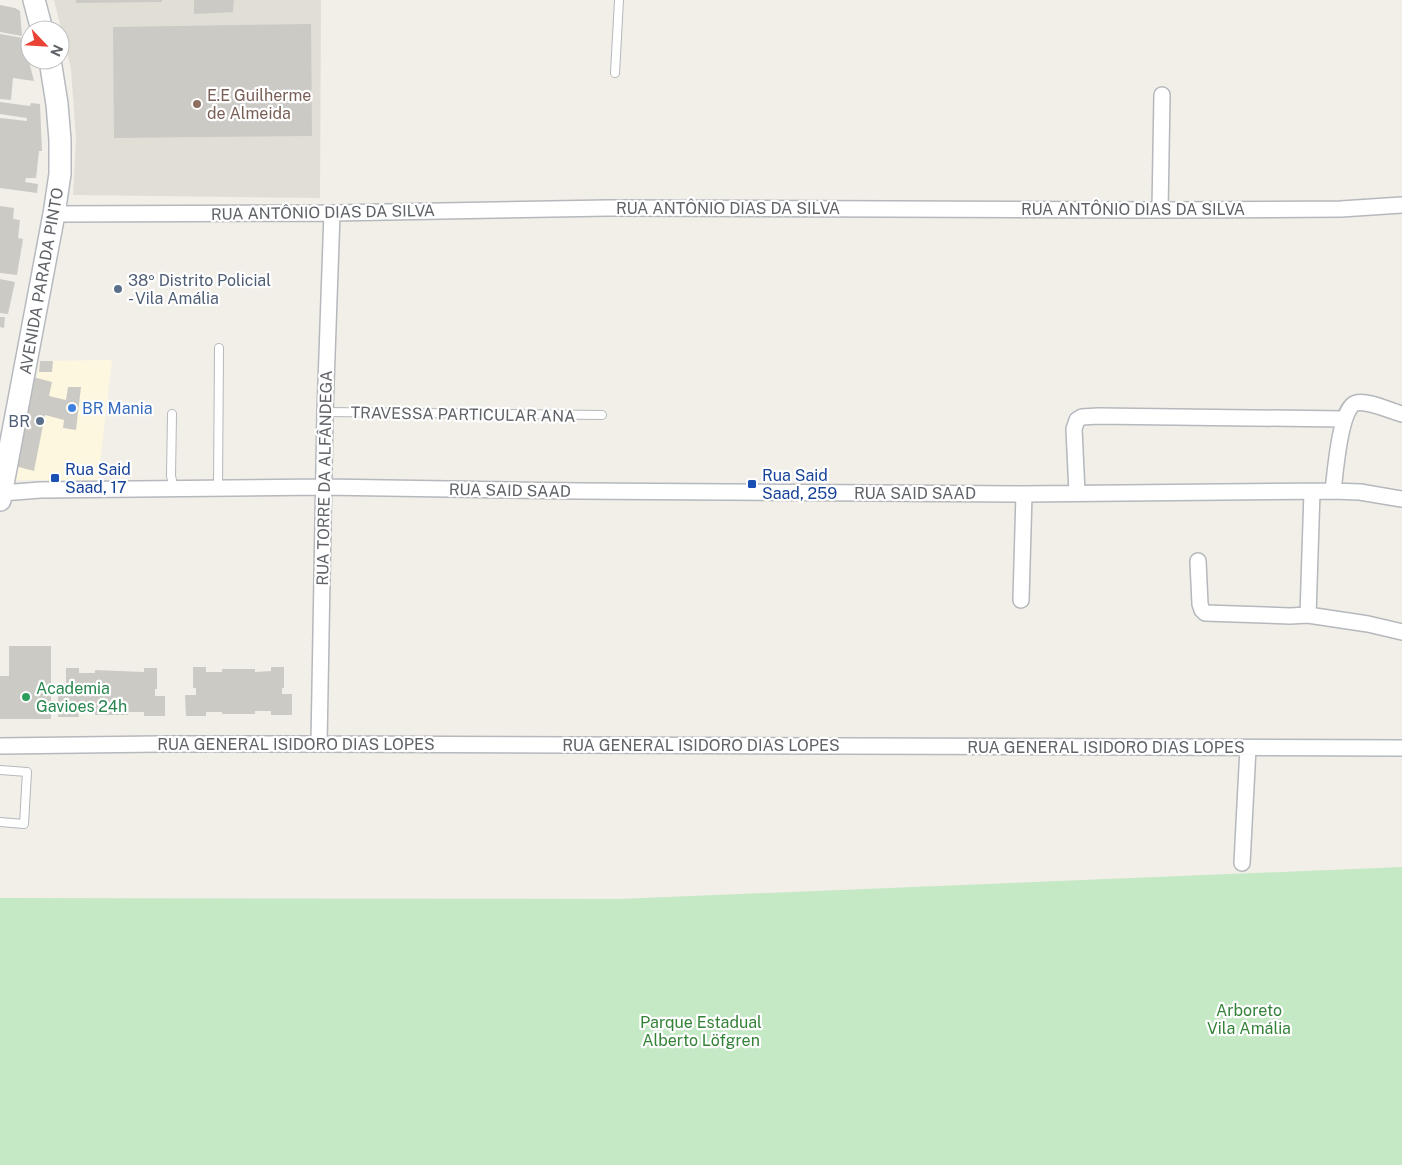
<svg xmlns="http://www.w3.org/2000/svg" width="1402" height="1165" font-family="'Public Sans',sans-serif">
	<rect width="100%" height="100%" fill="#f1efe8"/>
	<path fill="#fef7e0" d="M112,360L98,480H16L40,361Z"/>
	<path fill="#e1ded6" d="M54,0H321L320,198L73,195L76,139L71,69Z"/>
	<path fill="#c5e8c5" d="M1402,867V1165H0V898L619,899Z"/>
	<path fill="#cccac5" d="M76,0H162V2L76,3Z
		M194,0H234L233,12L194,14Z
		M0,5L15,8L20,11L22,36L0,32Z
		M311,24L312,136L114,138L113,27Z
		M0,34L23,38L34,81L13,78L11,100L0,99Z
		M0,102L30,106L31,103L40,104L42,151H39L36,178H26L25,182L38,184L37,193L0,188V118L27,121V118L0,114Z
		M0,206L14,208L13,219L20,220L18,238L23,239L17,275L0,273Z
		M0,279L15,282L8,314L0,313Z
		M0,317H5L4,328L0,327Z
		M40,361H53L52,372H39Z
		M33,377L52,382L49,396L66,400L68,387H81L76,430L63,428L64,420L45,415L34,471L15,466Z
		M9,646H51V719H0V676H9Z
		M193,667H206V672H222V669H255V672L271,671V667H284V688H282V694H292V715H271V711H255V714H222V712H206V716H186L185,695H196V688H193Z
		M66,668H79V673H95V670L144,672V668H157V689H155V696H165V716H144V712H128V715H95V713H78L79,717H58V696H69L68,689H66Z"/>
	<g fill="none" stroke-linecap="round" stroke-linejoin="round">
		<defs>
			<path id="service" d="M615,73L619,0
				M325,412L602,415
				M172,414L171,476L174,489
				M218,488L219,348
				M0,770L27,772L24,824L0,822"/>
			<path id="minor" d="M1160,210L1162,95
				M54,214L332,213L608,208L1160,210L1341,209L1402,205
				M1333,491C1335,475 1340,406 1356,403C1368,400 1390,411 1402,414
				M2,493L40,490L324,487L578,491L1024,494L1333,491L1360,492L1402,499
				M1077,493L1074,429L1077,420L1082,417L1098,416L1343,419
				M1198,561L1200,604L1202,610L1205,613L1290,616L1308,615L1368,624L1402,632
				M1021,600L1024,494
				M1308,615L1312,492
				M319,744L325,412L332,213
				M0,746L159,744H319L1402,748
				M1242,863L1248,748"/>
			<path id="secondary" d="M34,0L42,30
				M0,500L54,214L60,174V140L57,104L50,60"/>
		</defs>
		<use href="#service" stroke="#b5b8bc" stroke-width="10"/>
		<use href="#minor" stroke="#b5b8bc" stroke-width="18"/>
		<use href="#secondary" stroke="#b6babf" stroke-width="24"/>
		<use href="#service" stroke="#fff" stroke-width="8"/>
		<use href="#minor" stroke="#fff" stroke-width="15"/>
		<use href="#secondary" stroke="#fff" stroke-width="21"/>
	</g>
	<circle fill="#8d6e63" stroke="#fff" stroke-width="2" cx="197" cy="104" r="5"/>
	<g fill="#5c6f8a" stroke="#fff" stroke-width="2">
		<circle cx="118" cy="289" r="5"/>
		<circle cx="40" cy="421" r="5"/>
	</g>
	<circle fill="#3f7fe0" stroke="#fff" stroke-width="2" cx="72" cy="408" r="5"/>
	<g fill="#1a4fb4" stroke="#fff" stroke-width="2">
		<rect x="50" y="473" width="10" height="10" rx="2.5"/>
		<rect x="747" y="479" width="10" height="10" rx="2.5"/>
	</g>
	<circle fill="#2e9e5b" stroke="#fff" stroke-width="2" cx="26" cy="697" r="5"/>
	<g text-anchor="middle" stroke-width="4.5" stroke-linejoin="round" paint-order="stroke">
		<g font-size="16" fill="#785e54" stroke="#fff" text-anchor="start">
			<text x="207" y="101">E.E Guilherme<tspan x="207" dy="18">de Almeida</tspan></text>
		</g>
		<g font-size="16" fill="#5f6368" stroke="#fff">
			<text x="728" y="214">RUA ANTÔNIO DIAS DA SILVA</text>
			<text x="1133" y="215">RUA ANTÔNIO DIAS DA SILVA</text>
			<text transform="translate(323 212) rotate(-1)" y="6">RUA ANTÔNIO DIAS DA SILVA</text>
			<text transform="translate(41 281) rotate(-80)" y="6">AVENIDA PARADA PINTO</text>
			<text transform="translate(463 414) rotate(1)" y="6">TRAVESSA PARTICULAR ANA</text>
			<text transform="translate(324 478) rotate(-89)" y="6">RUA TORRE DA ALFÂNDEGA</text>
			<text transform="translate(510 490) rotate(1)" y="6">RUA SAID SAAD</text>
			<text x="915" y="499">RUA SAID SAAD</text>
			<text x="296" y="750">RUA GENERAL ISIDORO DIAS LOPES</text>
			<text x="701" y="751">RUA GENERAL ISIDORO DIAS LOPES</text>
			<text x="1106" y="753">RUA GENERAL ISIDORO DIAS LOPES</text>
		</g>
		<g font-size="16" fill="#4e5e75" stroke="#fff" text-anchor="start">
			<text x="128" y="286">38º Distrito Policial<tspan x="128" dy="18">- Vila Amália</tspan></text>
			<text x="30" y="427" text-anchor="end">BR</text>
		</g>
		<g font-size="16" fill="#366cbe" stroke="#fff" text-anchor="start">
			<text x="82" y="414">BR Mania</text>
		</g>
		<g font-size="16" fill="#164399" stroke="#fff" text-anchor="start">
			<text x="65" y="475">Rua Said<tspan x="65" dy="18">Saad, 17</tspan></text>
			<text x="762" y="481">Rua Said<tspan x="762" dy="18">Saad, 259</tspan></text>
		</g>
		<g font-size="16" fill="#27864d" stroke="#fff" text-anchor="start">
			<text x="36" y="694">Academia<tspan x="36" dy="18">Gavioes 24h</tspan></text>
		</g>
		<g font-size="16" fill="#348238" stroke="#fff">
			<text x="1249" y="1016">Arboreto<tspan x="1249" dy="18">Vila Amália</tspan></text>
			<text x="701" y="1028">Parque Estadual<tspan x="701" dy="18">Alberto Löfgren</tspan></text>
		</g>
	</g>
	<g transform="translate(45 45) rotate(115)"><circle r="24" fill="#ffffff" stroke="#bfc1c3"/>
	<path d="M0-4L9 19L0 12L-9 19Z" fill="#ea4335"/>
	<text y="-8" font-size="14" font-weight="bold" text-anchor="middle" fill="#5f6368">N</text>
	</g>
</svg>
